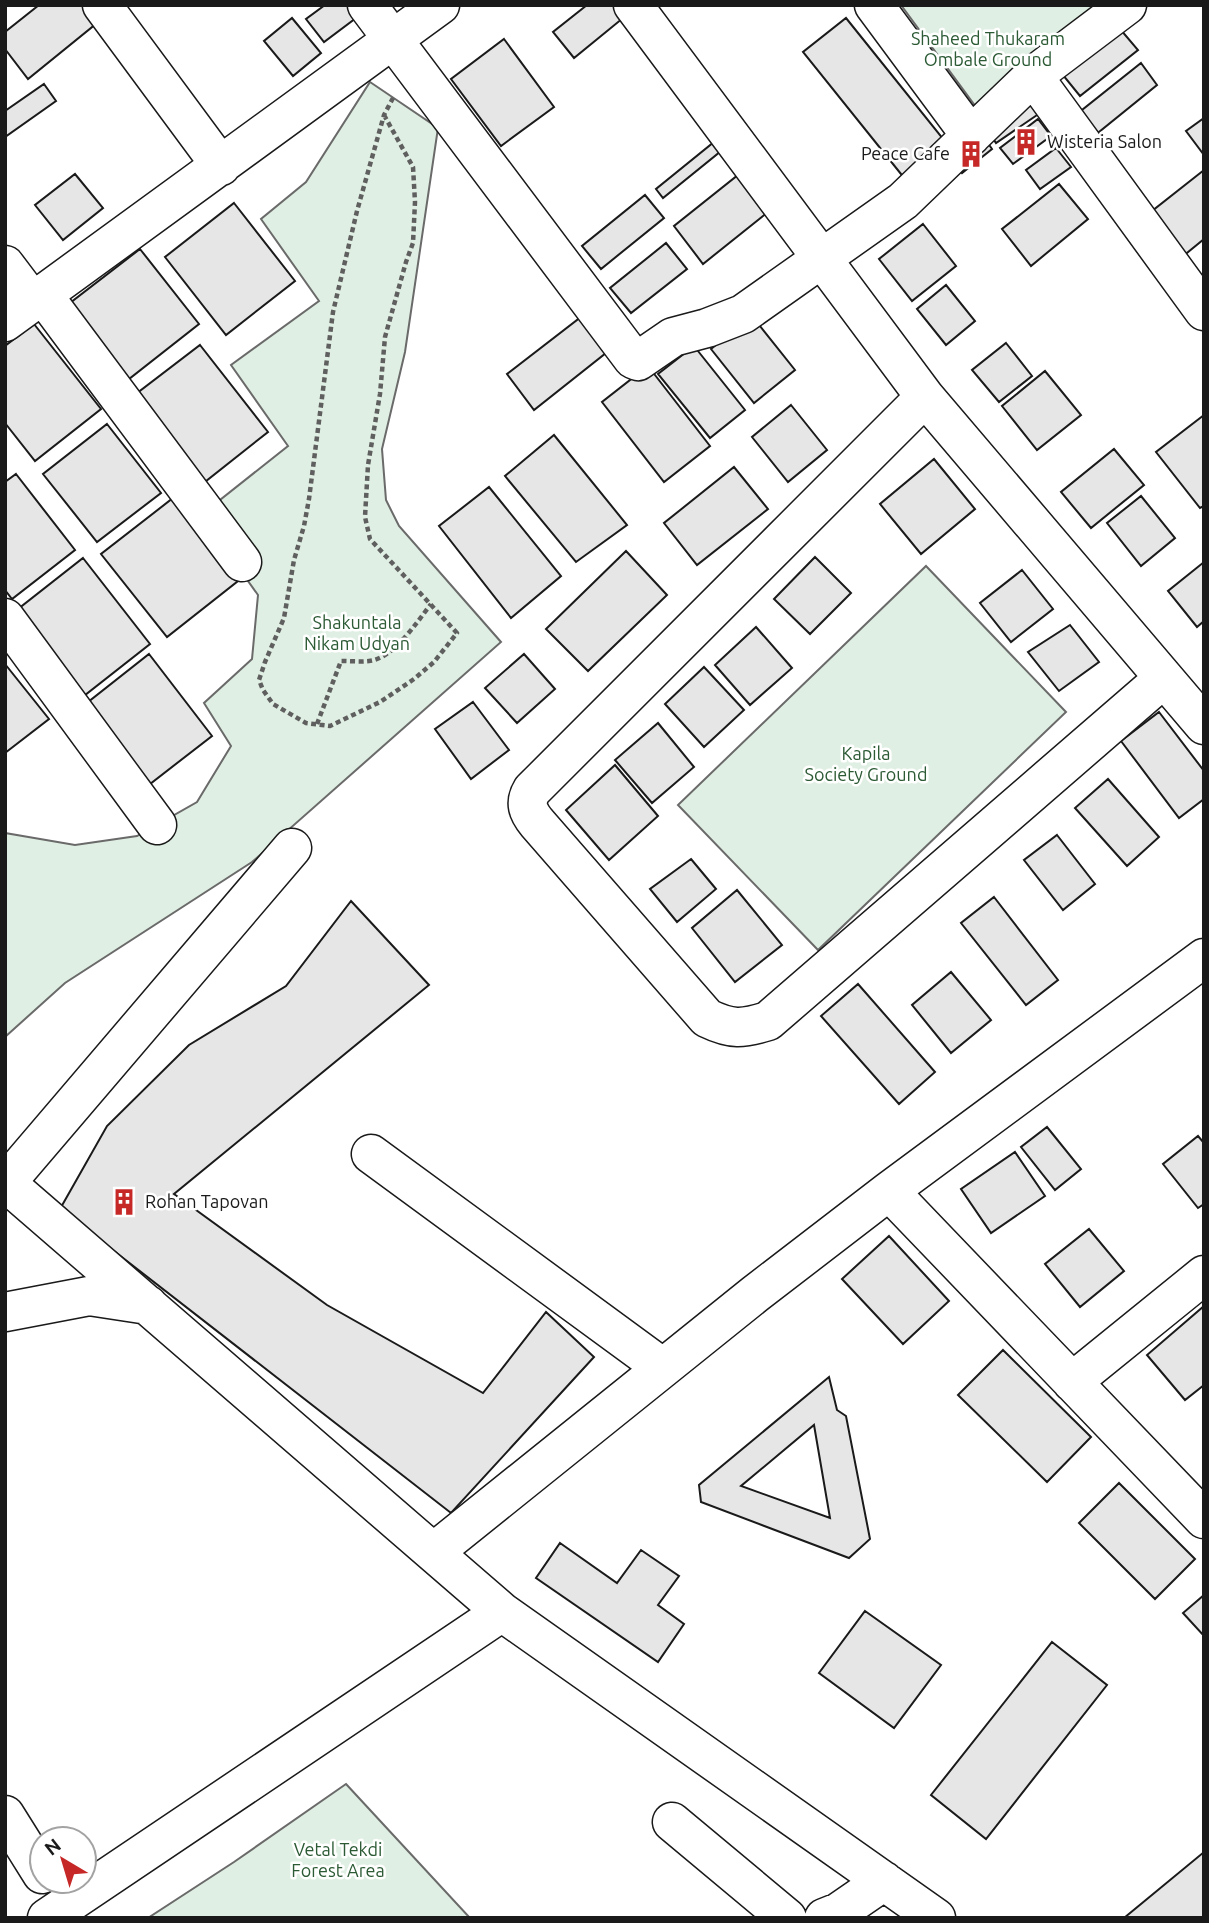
<svg xmlns="http://www.w3.org/2000/svg" width="1209" height="1923" font-family="Ubuntu,sans-serif">
	<rect width="100%" height="100%" fill="#fff"/>
	<path fill="#e0efe3" stroke="#6a6a6a" stroke-width="2" d="M901,5H1118L979,111Z
		M370,82L438,128L405,352L382,449L386,500L399,526L501,642L252,862L65,983L5,1037V833L75,845L137,836L197,802L231,746L204,703L252,659L258,595L201,515L288,446L231,365L319,301L261,219L306,182Z
		M926,566L1066,712L818,950L678,805Z
		M346,1784L470,1918H148L234,1862Z"/>
	<path fill="#e6e6e6" stroke="#1a1a1a" stroke-width="2" fill-rule="evenodd" d="M39,5H83L97,23L28,79L5,49V32Z
		M325,5H347L356,18L324,42L306,19Z
		M587,5H620L628,14L574,58L553,32Z
		M292,18L321,53L293,76L264,41Z
		M846,18L948,145L905,179L803,52Z
		M1115,23L1138,50L1080,96L1058,69Z
		M504,39L554,107L501,146L451,79Z
		M1141,63L1157,85L1094,136L1077,114Z
		M44,84L56,101L5,137V111Z
		M1027,93L1040,113L996,143L986,128Z
		M1204,118V155L1186,131Z
		M1038,119L1051,136L1013,164L1000,148Z
		M981,133L992,149L962,173L950,159Z
		M714,142L721,151L663,198L656,189Z
		M1056,148L1071,167L1040,189L1026,170Z
		M1204,170V239L1182,257L1147,215Z
		M75,174L103,208L63,240L35,205Z
		M738,175L768,212L703,264L674,226Z
		M1059,184L1088,219L1031,266L1002,229Z
		M645,195L664,218L601,269L582,246Z
		M234,203L295,281L226,335L165,257Z
		M923,224L956,266L912,301L879,259Z
		M666,243L687,269L631,313L610,288Z
		M140,249L199,324L129,379L70,303Z
		M946,285L975,321L946,345L917,309Z
		M590,310L616,345L534,410L507,374Z
		M752,316L795,370L754,403L711,349Z
		M34,324L101,409L35,461L5,423V346Z
		M1006,343L1032,376L999,402L972,370Z
		M200,345L268,432L201,485L132,397Z
		M694,346L745,410L710,438L658,374Z
		M648,366L710,446L664,482L602,402Z
		M1045,371L1081,415L1037,450L1002,406Z
		M791,405L827,450L788,482L752,437Z
		M1204,415V506L1200,508L1156,452Z
		M107,424L161,493L97,542L43,474Z
		M554,435L627,525L576,562L505,476Z
		M1114,449L1144,485L1091,528L1061,492Z
		M934,459L975,509L921,554L880,504Z
		M734,467L768,509L697,565L664,523Z
		M16,474L75,550L12,599L5,590V482Z
		M489,487L561,576L511,618L439,526Z
		M1141,496L1175,538L1141,566L1107,523Z
		M173,498L238,581L167,637L101,554Z
		M626,551L667,595L588,671L546,629Z
		M815,557L851,593L810,634L774,599Z
		M83,558L150,644L80,699L13,613Z
		M1204,562V621L1197,627L1168,591Z
		M1022,570L1053,609L1011,642L980,603Z
		M1070,625L1099,662L1059,691L1028,652Z
		M756,627L792,668L750,705L715,665Z
		M149,654L212,736L141,791L78,710Z
		M524,654L555,689L517,723L485,688Z
		M5,664L49,719L5,753Z
		M704,667L744,710L704,747L665,704Z
		M473,702L509,750L471,779L435,729Z
		M1159,712L1204,771V799L1179,818L1121,741Z
		M658,723L694,767L652,803L615,760Z
		M615,765L658,816L609,860L566,810Z
		M1108,779L1159,837L1127,866L1075,808Z
		M1057,835L1095,884L1063,910L1024,860Z
		M691,859L716,889L677,922L650,889Z
		M737,890L782,945L735,982L692,928Z
		M994,897L1058,980L1026,1005L961,923Z
		M351,901L429,985L174,1194L327,1305L483,1393L546,1312L594,1357L451,1513L60,1209L107,1126L189,1045L286,986Z
		M951,972L991,1020L951,1053L912,1005Z
		M858,984L935,1072L899,1104L821,1016Z
		M1047,1127L1081,1169L1055,1190L1021,1147Z
		M1198,1136L1204,1143V1204L1198,1208L1163,1164Z
		M1015,1152L1045,1196L991,1233L961,1189Z
		M1089,1229L1124,1271L1080,1307L1045,1264Z
		M889,1236L949,1301L903,1344L842,1279Z
		M1204,1306V1385L1185,1400L1147,1355Z
		M1003,1350L1091,1437L1047,1482L958,1395Z
		M829,1377L837,1410L846,1416L870,1539L849,1558L701,1502L699,1485ZM814,1425L830,1518L741,1486Z
		M1119,1483L1195,1559L1155,1599L1079,1523Z
		M560,1543L617,1583L641,1550L679,1576L658,1605L684,1624L658,1662L536,1578Z
		M1204,1595V1636L1183,1613Z
		M865,1611L941,1665L894,1728L819,1673Z
		M1052,1642L1107,1685L986,1839L931,1795Z
		M1204,1852V1918H1124Z"/>
	<g fill="none" stroke-linecap="round" stroke-linejoin="round">
		<defs>
			<path id="minor" d="M102,5L221,166
				M367,5L633,359L638,361L673,337L707,328L743,314L903,201L1033,76L1127,5
				M633,5L925,397L1204,725
				M874,5L971,136
				M1033,76L1204,311
				M5,265L33,302
				M43,295L242,562
				M5,322L440,5
				M925,397L532,790C524,803 528,812 537,823L707,1018C732,1030 742,1029 768,1021L1163,679
				M5,618L157,825
				M371,1154L663,1368
				M5,1182L502,1612L936,1918
				M6,1183L292,848
				M889,1191L1204,1519
				M5,1312L89,1296L148,1305
				M1072,1382L1204,1275
				M434,1552L755,1294L889,1191L1204,958
				M5,1815L42,1874
				M672,1822L787,1918
				M47,1918L502,1612
				M824,1918L839,1912L884,1881"/>
		</defs>
		<use href="#minor" stroke="#1a1a1a" stroke-width="41"/>
		<path stroke="#5f5f5f" stroke-width="4.5" stroke-dasharray="5 3.5" stroke-linecap="butt" d="M384,115L413,167L415,202L413,243L406,262L385,337L380,394L368,465L365,517L370,539L457,633L434,662L414,679L380,702L330,726L306,723L273,704L263,690L259,680L265,662L284,618L294,560L304,526L309,499L333,312L357,211L384,115L393,98
			M317,724L341,661C350,661 360,662 369,661C393,659 417,622 431,604"/>
		<use href="#minor" stroke="#fff" stroke-width="38"/>
	</g>
	<defs>
		<symbol id="building-bare" viewBox="-9 -9 18 18"><path d="M-4-6H4V6H1V3H-1V6H-4ZM-2.5-4.3h1.7v1.8h-1.7ZM.8-4.3h1.7v1.8H.8ZM-2.5-1h1.7V.8h-1.7ZM.8-1h1.7V.8H.8Z" fill="#c62828" stroke="#fff" stroke-width="2.5" paint-order="stroke"/></symbol>
	</defs>
	<g fill-rule="evenodd">
		<use href="#building-bare" x="1007" y="123" width="38" height="38"/>
		<use href="#building-bare" x="952" y="135" width="38" height="38"/>
		<use href="#building-bare" x="105" y="1183" width="38" height="38"/>
	</g>
	<g text-anchor="middle" stroke-width="5" stroke-linejoin="round" paint-order="stroke">
		<g font-size="18" fill="#2b5a34" stroke="#fff">
			<text x="988" y="45">Shaheed Thukaram<tspan x="988" dy="21">Ombale Ground</tspan></text>
			<text x="357" y="629">Shakuntala<tspan x="357" dy="21">Nikam Udyan</tspan></text>
			<text x="866" y="760">Kapila<tspan x="866" dy="21">Society Ground</tspan></text>
			<text x="338" y="1856">Vetal Tekdi<tspan x="338" dy="21">Forest Area</tspan></text>
		</g>
		<g font-size="18" fill="#1a1a1a" stroke="#fff" text-anchor="start">
			<text x="1047" y="148">Wisteria Salon</text>
			<text x="950" y="160" text-anchor="end">Peace Cafe</text>
			<text x="145" y="1208">Rohan Tapovan</text>
		</g>
	</g>
	<rect width="1209" height="1923" fill="none" stroke="#1a1a1a" stroke-width="14"/>
	<g transform="translate(63 1860) rotate(322)"><circle r="33" fill="#ffffff" stroke="#a3a3a3" stroke-width="2"/>
	<path d="M0-5L12 26L0 18L-12 26Z" fill="#c62828"/>
	<text y="-10" font-size="19" font-weight="bold" text-anchor="middle" fill="#1a1a1a">N</text>
	</g>
</svg>
